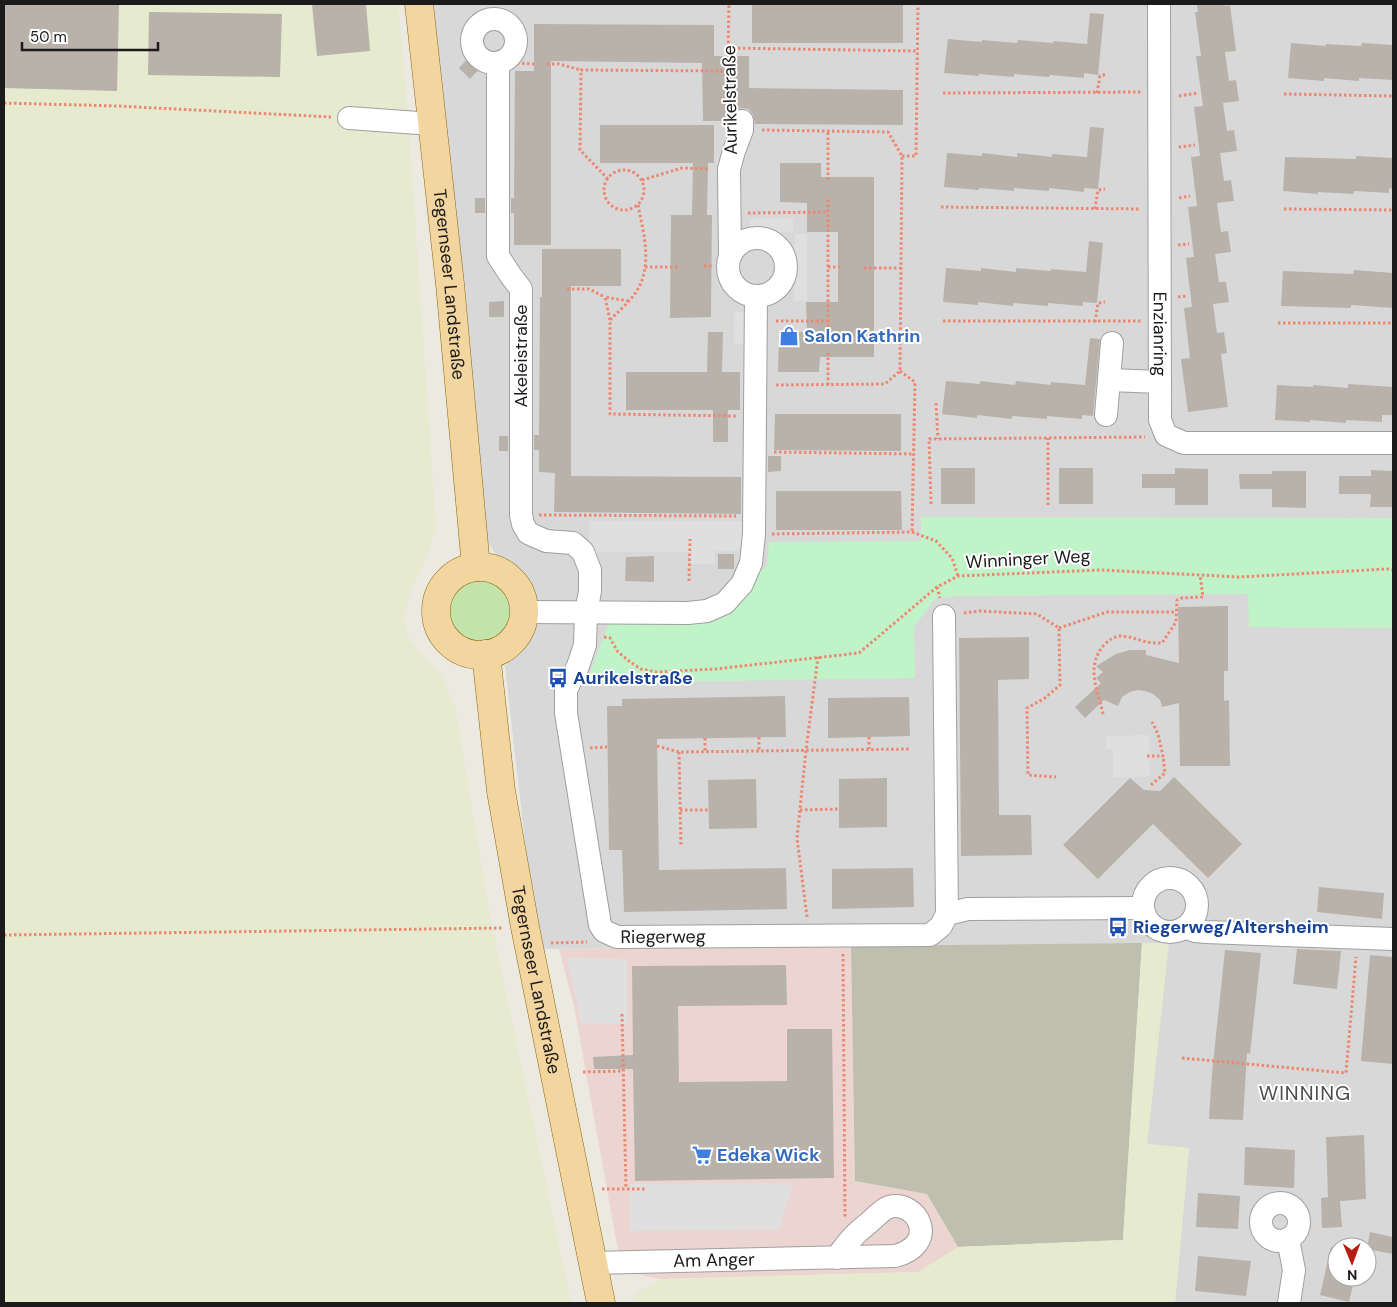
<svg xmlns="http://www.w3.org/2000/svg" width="1397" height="1307" font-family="'DM Sans',sans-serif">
	<rect width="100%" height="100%" fill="#ece9e1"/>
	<path fill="#d9d8d8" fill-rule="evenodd" d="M429,4H1393V1303H1175L1189,1148L1147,1144L1168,943L537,949L505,666L522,649L534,622L533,588L515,566L498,558L487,540L457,270ZM1337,1247H1367V1277H1337Z"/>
	<path fill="#ecd4d1" d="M851,946L855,1181L927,1194L958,1247L919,1272L663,1279L649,1277L635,1273L620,1262L574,1006L559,949Z"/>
	<path fill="#bebfae" d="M1142,943L1123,1240L958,1247L927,1194L855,1181L851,946Z"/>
	<path fill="#e6eace" d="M4,4H398L408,119L436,528L426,558L411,589L403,618L408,637L426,660L441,675L455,707L489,912L571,1303H4Z
		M1142,943H1169L1147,1144L1189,1148L1175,1303H631L637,1293L663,1279L918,1272L958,1247L1123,1240Z"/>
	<path fill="#c2e3aa" d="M446 613a34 34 0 1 1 68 0a34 34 0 1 1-68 0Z"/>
	<path fill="#c0f4c8" d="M921,517L1393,518V628L1249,627L1248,594L953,596L935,599L914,627L915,678L586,683L610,621L695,622L767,566L769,542L921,541Z"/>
	<path fill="#dfdfdf" d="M750,219H793V232H750Z
		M795,234H807V301H794Z
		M734,312H749V344H734Z
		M590,521H743V551H715V564H690V552H589Z
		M1149,735L1150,776L1113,778V749H1106V736Z
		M567,958L627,959V1024L581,1023Z
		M793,1183L779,1230L630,1231V1184Z"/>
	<path fill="#b8b2ab" d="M4,4H119L117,91L4,88Z
		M312,4H366L370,51L317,56Z
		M903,4V43H752V5Z
		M1207,4H1225V6L1230,5L1236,51L1225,52L1229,81L1236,80L1239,101L1223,103L1227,131L1234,130L1237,151L1220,153L1224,181L1231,180L1234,201L1217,203L1221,232L1228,231L1231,252L1215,254L1219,282H1226L1229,302L1213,304L1217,333L1224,332L1227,353L1221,354L1228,407L1188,412L1181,359L1190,358L1184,308L1192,307L1186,258L1194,257L1188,207L1197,206L1191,157L1200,156L1194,107L1203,106L1196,56H1201L1195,12H1198L1197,5Z
		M149,12L282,14L280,77L148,75Z
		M1090,13L1104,14L1098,75L1084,73V78L1050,75L1049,77L1014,74V77L979,74V76L944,73L948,39L982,42V40L1017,43L1018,40L1053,43V41L1087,44Z
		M534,24L714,25V56H749V88L903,90V125L755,124L753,114L748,109L742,108L735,110L730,115L729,121H703L702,63L551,61V245H514V213H511V198H514L515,71H534Z
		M1291,43L1326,46V44L1361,46L1362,43L1393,45V80L1359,78V81L1324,78V81L1288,78Z
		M469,57L480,68L470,79L459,68Z
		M600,125H714V163H708L707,215H712L711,317L670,318L671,215H692L693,163H600Z
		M1090,127L1104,128L1098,189L1084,188V192L1049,188V191L1014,188V191L979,188V190L944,187L947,153L982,156V153L1017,157V153L1052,157V154L1087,157Z
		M1356,156L1393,158V189L1389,188V193L1354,191L1353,194L1318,192V194L1283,191L1285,157L1356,159Z
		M780,163H821V177H874V357H820L819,372H778L779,332H807L806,302H838V232H807V203L780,202Z
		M475,198H485V213H475Z
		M1089,241L1103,243L1097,303L1083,302V306L1048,303V306L1013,303V306L978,302V305L943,302L946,268L981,271V268L1016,272V268L1051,271V269L1086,272Z
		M542,249H621V286H571V476L741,477V514L554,512L555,473L539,472V450H534V435H539L540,297H542Z
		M1354,270L1393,273V308L1351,305V308L1281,306L1283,271L1353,274Z
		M504,301V317H489V302Z
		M708,332H723L722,372H740V410H728V442H713V410H626V372H707Z
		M1090,338L1100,339L1093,416L1082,415V419L1047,416V419L1012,416V419L977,415V418L942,414L946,381L980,384V381L1015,385L1016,381L1051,385V382L1085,385Z
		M1348,384L1393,387V415H1382V422L1346,420V423L1310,420V422L1275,420L1277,385L1313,387V385L1348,388Z
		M775,414H901V451L774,450Z
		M499,436H508V451H499Z
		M768,456H781V471L768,472Z
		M941,468H975V504H941Z
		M1059,468H1093V504H1059Z
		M1175,468L1208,469V505H1175V488H1142V474H1175Z
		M1371,470L1393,471V507H1370L1371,494H1339V476H1371Z
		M1272,471H1306V508L1272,507V489H1240L1239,474H1272Z
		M776,491H901L902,530H776Z
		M718,554H734V569H718Z
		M654,556V582L625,581L626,557Z
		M1228,606V671H1224V701L1229,700L1230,766H1180L1179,703L1162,707L1160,700L1153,694L1145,691L1138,690L1130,692L1122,697L1118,706L1104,700L1085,718L1075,707L1101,683L1096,678L1103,672L1096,666L1116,654L1130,650H1146V655L1179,663L1178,607Z
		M1029,637V679L998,680L999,815H1031L1032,855L961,856L959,638Z
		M785,696L786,737L657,739L659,870L786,868L787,909L624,912L622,850H609L607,706H622V699Z
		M909,697L910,736L828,738V698Z
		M1174,777L1242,844L1208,878L1153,824L1098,879L1063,845L1130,778L1144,790L1160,791Z
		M887,778V827L839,828V779Z
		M756,779L757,828L709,829L708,780Z
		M913,868L914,907L832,909V869Z
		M1319,887L1384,893L1382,919L1317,912Z
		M1297,949L1341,951L1337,989L1293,984Z
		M1225,950L1261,953L1250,1054L1247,1053L1243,1120L1209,1119L1212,1073Z
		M1370,955L1393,957V1064L1361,1061Z
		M786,965L787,1005L678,1006L679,1082L787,1081V1029H832L834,1178L635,1181L633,1069H594L593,1057L633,1055L632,966Z
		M1364,1135L1366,1199L1340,1201L1342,1227L1322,1228L1321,1198L1328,1197L1326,1137Z
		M1245,1147L1295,1150L1294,1188L1244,1185Z
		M1198,1193L1240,1196L1238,1229L1196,1227Z
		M1370,1232L1393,1237V1254L1367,1249Z
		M1331,1247L1337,1248V1277H1355L1349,1302L1320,1295Z
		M1198,1256L1251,1261L1246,1296L1195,1291Z"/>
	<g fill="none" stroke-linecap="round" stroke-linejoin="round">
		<defs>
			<g id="minor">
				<path id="s1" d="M1159,4L1160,420L1166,435L1184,443H1393"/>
				<circle cx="494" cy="41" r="22"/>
				<path id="s2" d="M498,63V256L511,276L521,289V515L523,524L528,533L546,541L573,543L583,552L590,570V591L586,613L585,645L578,666L566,690V713L600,925L604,931L617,937L930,935L941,926L947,914L968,909L1142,908"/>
				<path d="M349,118L432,124"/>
				<circle cx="757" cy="267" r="29"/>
				<path d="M730,256L729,169L734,151L742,130V121"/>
				<path d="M1109,380L1160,382"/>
				<path d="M1106,415L1112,343"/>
				<path d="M525,612L688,613L707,611L725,603L742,584L751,563L754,534L756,296"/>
				<path d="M944,616L947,914"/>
				<circle cx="1170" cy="905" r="27"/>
				<path d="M1185,927L1195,931L1206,932L1393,939"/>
				<circle cx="1280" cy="1222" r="19"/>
				<path d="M1288,1239L1294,1270L1289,1303"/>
				<path id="s3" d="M592,1263L895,1256C941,1244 917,1199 889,1207C883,1209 878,1215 873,1219C867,1225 859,1230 853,1237C847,1243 842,1251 836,1258"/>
			</g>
			<g id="major">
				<path id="s4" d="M419,4L450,284L476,567"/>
				<circle cx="480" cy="611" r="44"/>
				<path id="s5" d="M486,654L501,791L525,927L601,1303"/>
			</g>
		</defs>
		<use href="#minor" stroke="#9f9f9f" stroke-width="24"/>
		<use href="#major" stroke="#86670c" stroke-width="29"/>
		<path stroke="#ed8771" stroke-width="3" stroke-dasharray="2.5 2.5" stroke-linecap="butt" d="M728,48L917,51
			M517,63L534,64
			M547,64H559L581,70
			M943,93L1141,92
			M1097,93L1100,76L1107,74
			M1284,94L1393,96
			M1179,96L1198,93
			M4,103L117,106L331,117
			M727,108L729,4
			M762,130L888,132L902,156L900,371L885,384L775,385
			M1179,146L1180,147L1195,145
			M902,156H916L918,4
			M604 190a20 20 0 1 1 40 0a20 20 0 1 1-40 0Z
			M608,179L580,150L581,70L728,71
			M642,180L682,168L709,169
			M828,180V131
			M1179,198L1190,196
			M638,205C643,231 651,257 641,283C635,297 621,309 610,320V414L736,416
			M941,207L1141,209
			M1095,209L1098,190L1105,189
			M1284,209L1393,210
			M748,213L828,212
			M1178,245L1189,244
			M704,266H713
			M645,267H678
			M828,267H843
			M864,268H901
			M567,289H589L605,297
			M1178,297L1187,296
			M610,320L605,297L628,301
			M776,321H828
			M943,321H1142
			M1095,322L1098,303L1105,302
			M1278,323H1393
			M828,337V197
			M900,371L915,382L912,532
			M828,385V353
			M936,403L938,439
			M774,452L913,454
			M931,504L929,439L1145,437
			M1048,505V438
			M539,515L736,516
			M772,534L912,532L936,541L952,558L958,576
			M689,581L690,539
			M937,587L940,598
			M964,613L980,611L1037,614L1059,628L1060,685L1045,698L1027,708L1028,775L1056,777
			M1059,628L1107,612H1176
			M604,637L610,638L618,652L629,661L641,669L657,672L715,669L859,653L937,587L958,576L1101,570L1239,577L1387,569L1393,570
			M1103,714C1098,690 1085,667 1104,645C1109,640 1113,637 1120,636C1129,636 1138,640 1147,642C1152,643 1157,643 1162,643L1176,622L1177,600L1182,598L1203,597L1200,575
			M759,737V751
			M869,737V749
			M705,738V752
			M657,746L679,752L909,749
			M590,748L607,747
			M679,752L681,847
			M1147,756H1163L1158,734L1152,722
			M1151,785L1165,773L1163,756
			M680,810H709
			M800,810L839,809
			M807,917L797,838L806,750L818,657
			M4,935L503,928
			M551,943L587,942
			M843,954L845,1218
			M622,1014L626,1189
			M1182,1058L1346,1073L1356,957
			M583,1072L622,1071
			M602,1189H647"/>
		<use href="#minor" stroke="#fff" stroke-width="22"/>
		<use href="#major" stroke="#f3d59f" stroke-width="28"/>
	</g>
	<defs>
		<symbol id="shop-bare" viewBox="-9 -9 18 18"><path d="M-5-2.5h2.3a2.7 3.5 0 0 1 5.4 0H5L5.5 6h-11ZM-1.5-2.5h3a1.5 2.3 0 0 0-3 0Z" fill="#3f7fe0" stroke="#fff" stroke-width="2.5" paint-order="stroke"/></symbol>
		<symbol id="bus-bare" viewBox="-9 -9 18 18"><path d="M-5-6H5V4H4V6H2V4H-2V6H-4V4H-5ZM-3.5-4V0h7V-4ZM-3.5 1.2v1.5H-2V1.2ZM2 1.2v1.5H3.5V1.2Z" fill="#1a4fb4" stroke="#fff" stroke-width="2.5" paint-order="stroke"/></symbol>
		<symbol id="supermarket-bare" viewBox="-9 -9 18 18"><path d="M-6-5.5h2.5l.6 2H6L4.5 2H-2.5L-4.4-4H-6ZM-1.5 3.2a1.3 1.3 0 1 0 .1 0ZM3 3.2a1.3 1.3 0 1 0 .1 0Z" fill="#3f7fe0" stroke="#fff" stroke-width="2.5" paint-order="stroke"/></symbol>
	</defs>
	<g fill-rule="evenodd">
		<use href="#shop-bare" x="775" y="322" width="28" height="28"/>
		<use href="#bus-bare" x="544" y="664" width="28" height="28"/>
		<use href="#bus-bare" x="1104" y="913" width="28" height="28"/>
		<use href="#supermarket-bare" x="688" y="1141" width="28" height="28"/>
	</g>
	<g text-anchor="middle" stroke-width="4" stroke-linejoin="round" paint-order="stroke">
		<g font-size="18" fill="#1b1b1b" stroke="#fff">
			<text transform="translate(730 100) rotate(-91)" y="6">Aurikelstraße</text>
			<text dy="6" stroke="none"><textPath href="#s4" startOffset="282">Tegernseer Landstraße</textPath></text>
			<text dy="6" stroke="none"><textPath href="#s1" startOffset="330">Enzianring</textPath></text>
			<text transform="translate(521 356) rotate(-90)" y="6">Akeleistraße</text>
			<text transform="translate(1028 559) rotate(-3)" y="6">Winninger Weg</text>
			<text dy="6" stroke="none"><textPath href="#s2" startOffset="988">Riegerweg</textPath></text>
			<text dy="6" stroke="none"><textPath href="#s5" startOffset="330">Tegernseer Landstraße</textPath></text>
			<text dy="6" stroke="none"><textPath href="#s3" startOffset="122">Am Anger</textPath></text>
		</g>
		<g font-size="18" font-weight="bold" fill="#366cbe" stroke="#fff" text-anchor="start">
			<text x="804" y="342">Salon Kathrin</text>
			<text x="717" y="1161">Edeka Wick</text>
		</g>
		<g font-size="18" font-weight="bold" fill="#164399" stroke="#fff" text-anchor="start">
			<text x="573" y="684">Aurikelstraße</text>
			<text x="1133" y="933">Riegerweg/Altersheim</text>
		</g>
		<g font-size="20" letter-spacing="1" fill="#4e4e4e" stroke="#fff">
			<text x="1305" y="1100">WINNING</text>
		</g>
	</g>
	<rect width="1397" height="1307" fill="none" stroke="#1b1b1b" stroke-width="10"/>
	<g transform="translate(1352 1262) rotate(179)"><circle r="24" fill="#ffffff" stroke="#a4a4a4"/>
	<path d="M0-4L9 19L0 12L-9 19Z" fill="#b61c10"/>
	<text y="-8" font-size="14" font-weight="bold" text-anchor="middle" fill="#1b1b1b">N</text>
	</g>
	<path d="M22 42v8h136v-8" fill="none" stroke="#1b1b1b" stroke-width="2.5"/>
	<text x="30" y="42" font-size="15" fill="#1b1b1b" stroke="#ffffff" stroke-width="4" paint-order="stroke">50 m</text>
</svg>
